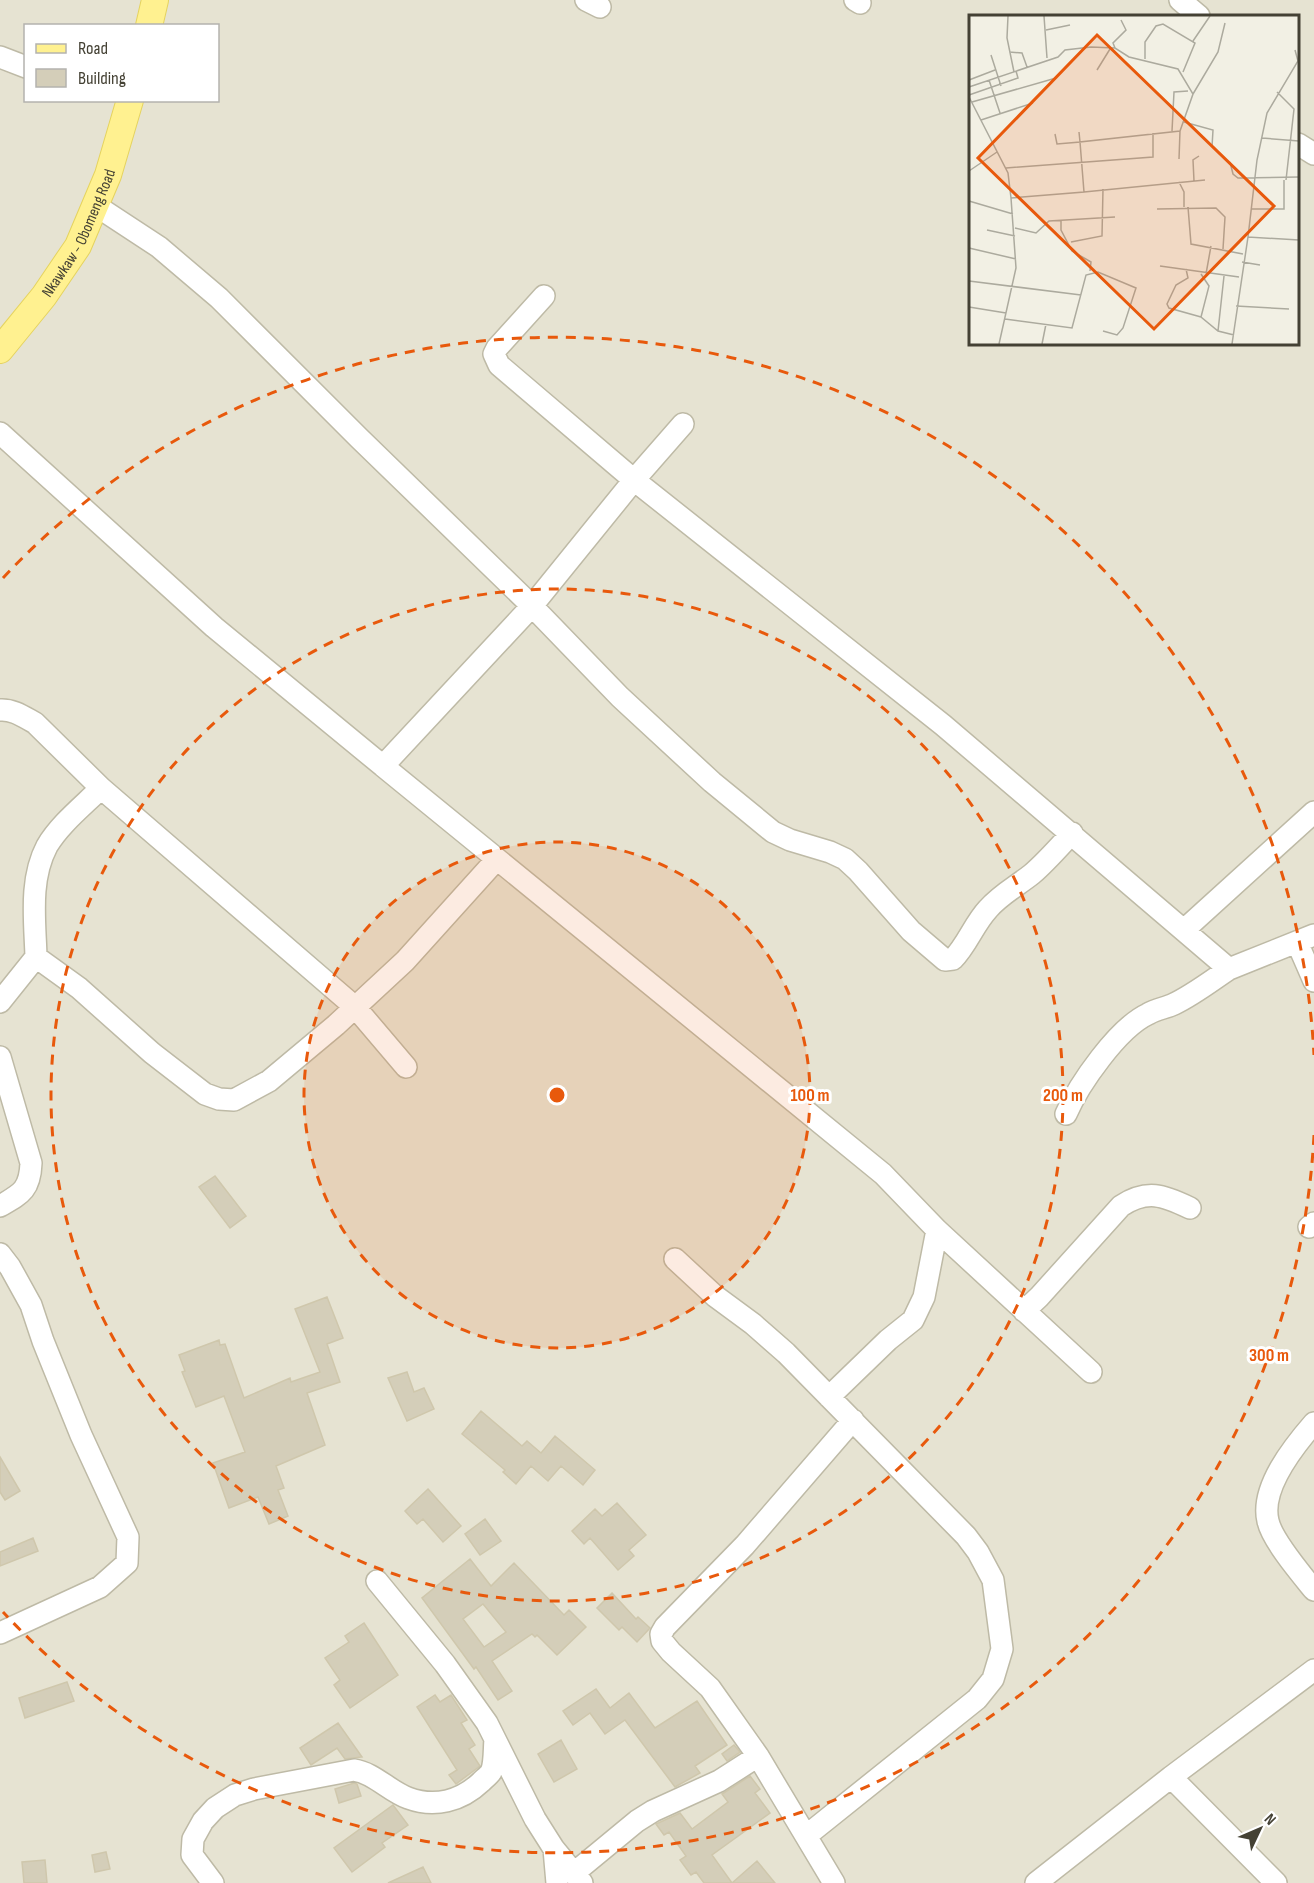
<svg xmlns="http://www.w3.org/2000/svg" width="1314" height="1883" font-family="'Sofia Sans Condensed',sans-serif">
	<rect width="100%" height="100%" fill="#f2f0e4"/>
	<path fill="#e6e3d2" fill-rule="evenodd" d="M0,0H1314V1883H0ZM970,16H1298V344H970ZM26,26H218V100H26Z"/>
	<path fill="#d4ceb9" stroke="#cfc7ac" stroke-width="1.5" fill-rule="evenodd" d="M215,1176L246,1216L230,1228L199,1187Z
		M327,1297L343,1338L327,1344L340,1382L307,1393L325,1445L276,1466L284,1488L278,1490L288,1516L269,1524L258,1497L229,1508L213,1463L245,1452L224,1396L196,1407L182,1372L185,1371L179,1355L219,1340L220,1345L225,1344L244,1398L290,1378L291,1382L320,1372L295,1309Z
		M407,1372L414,1392L424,1388L434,1409L407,1421L388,1378Z
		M481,1411L522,1446L527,1441L541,1453L555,1436L595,1470L583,1485L561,1466L548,1481L531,1466L516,1484L503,1472L505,1470L462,1434Z
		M0,1457L20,1491L5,1500L0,1492Z
		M428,1489L461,1526L443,1542L423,1519L417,1524L405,1511Z
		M617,1503L646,1535L629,1550L634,1556L618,1570L590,1538L584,1544L572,1531L595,1509L602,1516Z
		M485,1519L501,1541L480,1555L465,1534Z
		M33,1538L38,1551L0,1566V1552Z
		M470,1559L491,1586L514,1563L564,1615L569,1610L586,1627L557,1655L537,1635L535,1637L532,1634L492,1661L512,1691L498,1700L476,1667L474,1669L422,1598ZM483,1604L506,1632L484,1647L463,1619Z
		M612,1593L636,1619L638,1617L650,1628L637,1642L622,1627L619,1630L597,1608Z
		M364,1623L398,1675L350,1708L334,1685L340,1680L325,1658L349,1642L345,1636Z
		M67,1682L74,1701L25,1718L19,1698Z
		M596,1689L610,1708L629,1693L655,1728L697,1701L727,1745L695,1766L700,1773L675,1787L625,1720L605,1734L590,1713L573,1725L563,1711Z
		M435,1695L440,1702L451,1695L467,1720L461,1723L475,1745L469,1749L480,1766L456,1784L449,1775L457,1770L417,1707Z
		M338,1723L362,1757L345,1759L337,1748L311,1765L300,1748Z
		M561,1740L577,1769L554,1782L538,1754Z
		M734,1745L740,1752L727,1761L722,1754Z
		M750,1776L760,1789L755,1793L770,1813L712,1855L732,1883L757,1861L775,1883H704L696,1872L691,1875L680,1860L686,1856L669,1832L664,1835L656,1824L680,1813L692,1829L728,1802L722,1794Z
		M354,1783L357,1784L361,1796L339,1803L335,1789Z
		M393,1805L408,1825L382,1843L385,1847L352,1872L334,1848Z
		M106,1852L110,1869L95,1872L92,1855Z
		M45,1860L47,1883H24L22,1862Z
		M423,1867L431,1883H388Z"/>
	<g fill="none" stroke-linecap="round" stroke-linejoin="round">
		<defs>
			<path id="minor" d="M586,0L600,7
				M855,0L860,3
				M1180,0L1199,16
				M0,57L26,67
				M1298,144L1314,154
				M95,205L159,247L219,298L359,438L532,606L620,697L712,782L773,832L790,840L830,852L845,859L858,871L911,931L945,960L953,959C967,945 974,924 988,909C1001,894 1017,886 1032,874C1046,862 1059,847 1072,833
				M544,296L497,348L494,354L499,365L634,480L683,424
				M0,433L214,627L383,766L532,606L634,480L943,725L1229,969L1314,935
				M0,710C13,709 24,717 35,723L101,788L355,1007L406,1067
				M383,766L883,1174L937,1230L1091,1372
				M1184,930L1314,812
				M1297,942L1314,981
				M36,957L79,988L152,1053L205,1094L219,1099L234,1100L269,1081L336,1025L405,961L497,859
				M0,1002L36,957C35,921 29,880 47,846C60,824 83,806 101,788
				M0,1057L31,1163C30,1190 21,1194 0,1206
				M1066,1114C1079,1084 1118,1028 1148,1014C1156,1009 1166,1008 1174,1004C1193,995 1211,981 1229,969
				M1309,1227L1314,1223
				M0,1254L10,1267L31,1305L43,1341L81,1435L128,1537L127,1563L100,1587L0,1633
				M675,1259L715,1296L753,1324L786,1353L966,1536L978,1552L993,1580L1002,1649L993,1679L977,1699L806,1836
				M1024,1311L1039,1297L1121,1206C1147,1189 1163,1195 1190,1208
				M829,1397L888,1340L913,1320L924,1297L937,1230
				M1314,1423C1294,1446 1260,1488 1268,1521C1272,1540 1301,1574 1314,1590
				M377,1581L445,1664L487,1723L535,1819L554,1849L582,1883
				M1171,1777L1276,1883
				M554,1849L557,1883
				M574,1873L637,1821L653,1811L719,1781L758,1756
				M213,1883L192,1855L193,1839L203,1821L215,1808L235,1795L254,1789L354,1770C374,1773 389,1791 408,1798C435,1808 461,1801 481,1782C484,1779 489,1775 491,1772C495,1764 494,1749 495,1739
				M834,1883L758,1756L710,1688L671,1652L662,1641L661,1634L665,1627L745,1545L853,1420
				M1036,1883L1171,1777L1314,1670"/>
			<g id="major">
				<path d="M149,26L155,0"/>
				<path id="s1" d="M0,350L44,296L78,246L108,175L130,100"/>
			</g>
		</defs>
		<use href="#minor" stroke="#bebaa6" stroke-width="24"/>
		<use href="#major" stroke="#e5d35f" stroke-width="28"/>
		<use href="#minor" stroke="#fff" stroke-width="21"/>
		<use href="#major" stroke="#fff190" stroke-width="26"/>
	</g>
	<circle cx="557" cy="1095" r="253" fill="#e8590c" fill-opacity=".12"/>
	<g fill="none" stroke="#e8590c" stroke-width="3" stroke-dasharray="10 8">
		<circle cx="557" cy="1095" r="253"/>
		<circle cx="557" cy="1095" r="506"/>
		<path d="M1314 1135A758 758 0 0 1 3 1612M3 578A758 758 0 0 1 1314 1055"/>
	</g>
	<g text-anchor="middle" stroke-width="6" stroke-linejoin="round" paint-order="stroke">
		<g font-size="16" fill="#444134" stroke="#fff">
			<text dy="6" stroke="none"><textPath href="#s1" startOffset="142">Nkawkaw - Obomeng Road</textPath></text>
		</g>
	</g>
	<g transform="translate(969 15)">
		<rect width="330" height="330" fill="#f2f0e4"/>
		<path fill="none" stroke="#acaa9e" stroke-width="1.5" d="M39,1L38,23L45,57M75,1L78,43M77,15L101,10M224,26L241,1M146,33L144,28L157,15L152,5M40,37L53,38L58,52M22,40L32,71M176,44V27L187,11L194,9L226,28L214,57M128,55L141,34M0,65L26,55M20,65L31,98M0,72L89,42L96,35L122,32L146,33L160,42L209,54L224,79L211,116L111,127L115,177L42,183M308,77L325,94L317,165M224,79L249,37L256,8M0,80L49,63L47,56M0,82L39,158L42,183L47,253L30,329M3,87L87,63M12,105L64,88M215,107L244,115L243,132M203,116L205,77L219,76M86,119L88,129L111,127L110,117M293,123L330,126M210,144L211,116M261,147L264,159L269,163L330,162M37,153L184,142V118M0,156L28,137M225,166L224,145L230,141M210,167L215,177V192M115,177L236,165M0,186L44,199M219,192L222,229L274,239M188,194L247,193L256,202L254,234M282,194H315V165M92,205V215L103,236L122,247L121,256M46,213L67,218L80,206L146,202M18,215L46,221M279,222L288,145L298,98L329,46L326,35M102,227L133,221L134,174M0,233L47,244M273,247L291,250M191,251L270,262M217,254L219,263L207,270L198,289L200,293L232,302M232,259L240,271L232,302L249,316L265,320M237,259L242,231M0,266L112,280M267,291L320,294M0,292L37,298M36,304L103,313L117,260L129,257L167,273L154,313L148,320L134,316M249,316L255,261M73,329L77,309M263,329L279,222L330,225"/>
		<path fill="#e8590c" fill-opacity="0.15" stroke="#e8590c" stroke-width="3" d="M128,20L305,191L185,314L9,143Z"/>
		<rect width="330" height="330" fill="none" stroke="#444134" stroke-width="3"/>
	</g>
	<circle cx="557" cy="1095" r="9" fill="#e8590c" stroke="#fff" stroke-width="3"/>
	<g font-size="18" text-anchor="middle" font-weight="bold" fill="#e8590c" stroke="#fff" stroke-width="6" stroke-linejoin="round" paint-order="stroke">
		<text x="810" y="1101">100 m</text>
		<text x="1063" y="1101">200 m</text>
		<text x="1269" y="1361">300 m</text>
	</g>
	<rect x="24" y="24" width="195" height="78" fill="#ffffff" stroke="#b4b3ae" stroke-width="1.5"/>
	<rect x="36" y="44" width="30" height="9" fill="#fff190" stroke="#b4b3ae" stroke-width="1.5"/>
	<text x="78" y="54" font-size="18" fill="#444134">Road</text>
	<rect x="36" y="69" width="30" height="18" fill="#d4ceb9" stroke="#b4b3ae" stroke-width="1.5"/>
	<text x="78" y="84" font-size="18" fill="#444134">Building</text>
	<g transform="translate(1260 1829) rotate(46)" stroke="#ffffff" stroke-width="4.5" paint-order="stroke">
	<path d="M0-4.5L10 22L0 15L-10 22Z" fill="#444134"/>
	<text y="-9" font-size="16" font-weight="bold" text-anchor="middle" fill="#444134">N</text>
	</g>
</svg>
